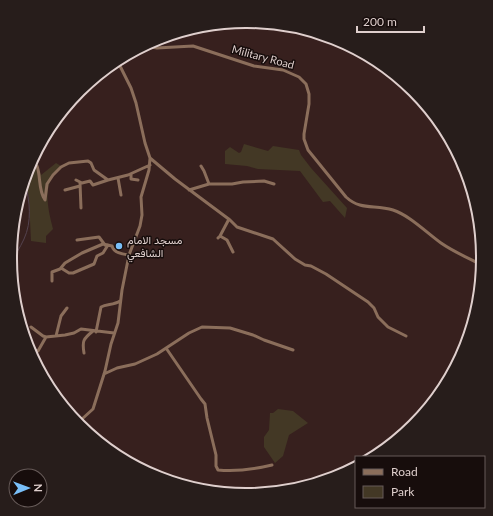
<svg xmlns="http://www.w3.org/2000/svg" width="493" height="516" font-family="Lato,Vazirmatn,sans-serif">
	<rect width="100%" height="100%" fill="#37201e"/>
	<path fill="#433825" d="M244,144L268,151L273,146L299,150L301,155L311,168L347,208L345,218L330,201L323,202L300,171L258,169L247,166L225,164V151L230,147L239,153L241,152Z
		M35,156L41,175L56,163L61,166C58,170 55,173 53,176C43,191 49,213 53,229L46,236V243L31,241L29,200L26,177L28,167Z
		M278,409L293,411L308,423L289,435L283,456L275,463L264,447V437L269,430L270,413H273Z"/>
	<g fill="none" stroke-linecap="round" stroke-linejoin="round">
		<path stroke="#54424e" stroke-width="1" d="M11,265C14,256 20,248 24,239C32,222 30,201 25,183"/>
		<path stroke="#8b6e5b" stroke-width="3" d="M146,46L157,48L193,46L254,66L283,70L299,77L306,84L309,94V104L304,134V139L308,150L346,197C361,211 375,204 393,210C409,215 427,233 441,243C454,252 468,258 482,265
			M457,156C457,168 458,171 467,178
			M150,158L175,179L230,220L237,227L273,239L295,259L305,265L311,266L326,274L368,302L374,308L378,317L388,327L406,336
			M29,166H37C41,177 38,190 45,200L47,184L53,175L61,167L69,163L88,161L91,163L94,170L108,180L128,175L150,165
			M201,166L204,171L209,184
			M131,174V179L138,180
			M118,178L121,195
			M76,180L82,183L90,181L93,185L108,180
			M80,183L81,208
			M65,190L80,186
			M189,190L209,184H232L243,182L264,181L274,184
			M220,236L227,240L233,252
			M218,238L220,236L229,219
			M77,240L99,237L105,245
			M61,268L69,273H73L94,264L97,256L103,253L108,245
			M52,281V272L60,269L65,263L82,253L103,244L112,246C114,253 122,254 129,255
			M31,327L43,336L46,337L65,335L74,333L81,329L114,333
			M96,332L101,307C107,304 114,305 120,301
			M56,336L61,316L67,308
			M166,348L201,399L205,404L207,418L216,455V466L218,470C236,472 255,469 272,465
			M29,350L31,349L38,351L46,337
			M84,353C82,341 83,339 93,331
			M104,374L117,368L135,364L157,354L189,333L202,327L230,328L253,335L264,340L293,350
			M78,424L82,419L93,409L105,371L111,344L118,323L122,290L129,255L140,226L142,215L141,197L149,170L150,158L145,143L136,103L131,88L119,64"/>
	</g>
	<circle fill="#79bff8" stroke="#170d0c" stroke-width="1.5" cx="119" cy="246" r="4"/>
	<g text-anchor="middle" stroke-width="3" stroke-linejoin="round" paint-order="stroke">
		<g font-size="11" fill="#dfcfcd" stroke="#170d0c">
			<text transform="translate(263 57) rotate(15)" y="4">Military Road</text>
		</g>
		<g font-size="11" fill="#dfcfcd" stroke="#170d0c" text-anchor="start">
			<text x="127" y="244">مسجد الامام<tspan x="127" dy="13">الشافعي</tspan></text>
		</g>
	</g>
	<path d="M0 0H493V516H0ZM246 28H247A229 229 0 0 1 476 257V259A229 229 0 0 1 247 488H246A229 229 0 0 1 17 259V257A229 229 0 0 1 246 28Z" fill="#271d1b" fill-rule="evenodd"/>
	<path fill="none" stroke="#dfcfcd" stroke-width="2" d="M246 28H247A229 229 0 0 1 476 257V259A229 229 0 0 1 247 488H246A229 229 0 0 1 17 259V257A229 229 0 0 1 246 28Z"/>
	<rect x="355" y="456" width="130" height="52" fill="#170d0c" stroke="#675b59"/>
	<rect x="363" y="469" width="20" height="6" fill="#8b6e5b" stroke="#675b59"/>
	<text x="391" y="476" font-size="12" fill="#dfcfcd">Road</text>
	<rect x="363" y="486" width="20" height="12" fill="#433825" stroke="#675b59"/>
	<text x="391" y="496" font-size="12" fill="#dfcfcd">Park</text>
	<g transform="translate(28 488) rotate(89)"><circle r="19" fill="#170d0c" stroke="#675b59"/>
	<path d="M0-3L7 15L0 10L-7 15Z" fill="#79bff8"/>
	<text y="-6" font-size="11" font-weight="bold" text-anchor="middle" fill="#dfcfcd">N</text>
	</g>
	<path d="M357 26v6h67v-6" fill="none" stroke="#dfcfcd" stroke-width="2"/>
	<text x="363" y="26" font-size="12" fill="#dfcfcd" stroke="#170d0c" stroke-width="3" paint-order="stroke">200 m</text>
</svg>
